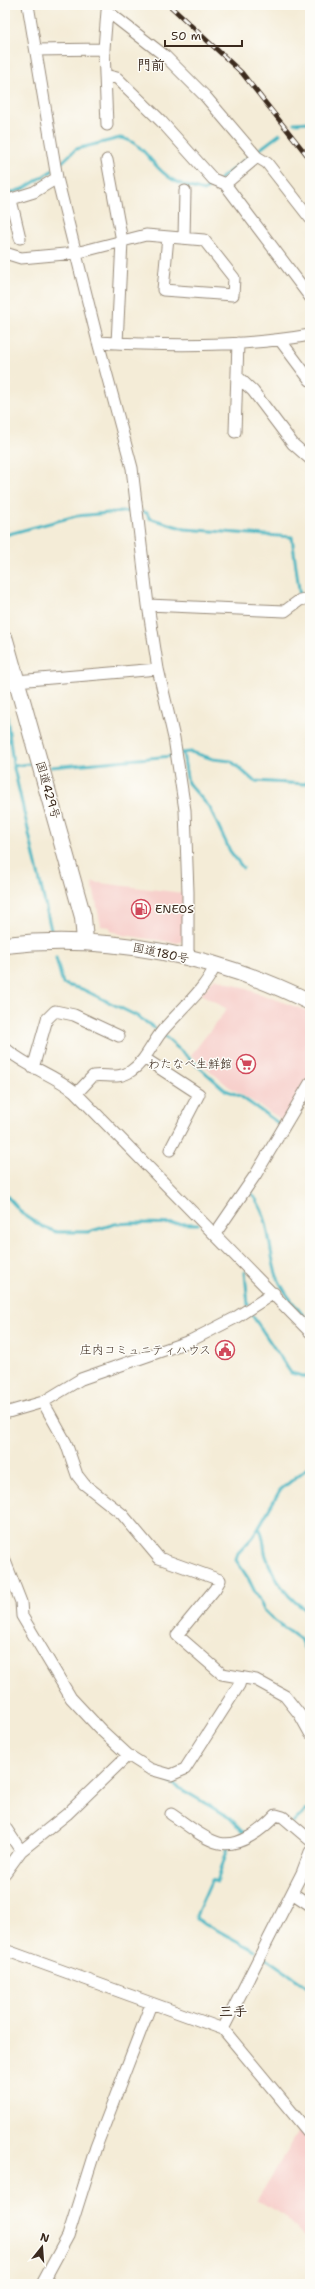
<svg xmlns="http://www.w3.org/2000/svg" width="315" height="2289" font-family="'Shantell Sans','Klee One',sans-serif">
	<rect width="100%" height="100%" fill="#fdfcf7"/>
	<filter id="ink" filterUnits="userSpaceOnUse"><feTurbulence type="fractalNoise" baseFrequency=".025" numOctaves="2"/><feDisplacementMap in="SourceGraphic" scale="8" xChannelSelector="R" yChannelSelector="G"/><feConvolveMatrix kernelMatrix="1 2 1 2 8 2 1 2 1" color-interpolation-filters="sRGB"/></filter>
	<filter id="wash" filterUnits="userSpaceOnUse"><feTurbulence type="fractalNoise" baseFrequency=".012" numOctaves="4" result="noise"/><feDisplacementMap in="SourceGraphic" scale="16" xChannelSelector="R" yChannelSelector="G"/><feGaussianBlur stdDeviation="0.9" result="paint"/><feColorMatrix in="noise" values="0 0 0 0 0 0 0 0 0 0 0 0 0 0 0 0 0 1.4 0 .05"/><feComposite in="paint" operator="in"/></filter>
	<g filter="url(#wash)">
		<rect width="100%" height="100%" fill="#f4ecd7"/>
		<path fill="#f7d0cc" d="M92,882L183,893L184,934L181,941L178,943L123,935L111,931L110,927L101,926Z
			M215,978L310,1012V1074L284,1121L228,1086L191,1055L227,1009L201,994Z
			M301,2128L310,2139V2230L305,2237L280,2213L257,2200Z"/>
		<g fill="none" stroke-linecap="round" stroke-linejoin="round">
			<path stroke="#48b6c2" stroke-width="3" d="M294,123L310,122
				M59,165L76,149L120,138C141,140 150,163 165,174C176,184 190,187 204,191L216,182
				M220,179L280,134
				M5,195L25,188L53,170
				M143,512L147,513L149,518L185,529L292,537L300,597
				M5,535L76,516L131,511
				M5,701L13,764L51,930
				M180,753L191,752L213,759L231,761L254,781L305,784L310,779
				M183,753L188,783L210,808L230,851L243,868
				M13,766L29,764
				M51,767L172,756
				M56,958L63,984L82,989L137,1016L159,1031
				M163,1035L225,1090L240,1096L281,1125
				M249,1190C271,1216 267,1240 275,1270C280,1290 298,1308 310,1324
				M5,1194L23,1214L41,1226L56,1232H88L115,1224L133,1223L198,1224
				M245,1272L248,1305
				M250,1312L291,1373L310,1378
				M310,1466L280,1490L253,1537L238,1553L236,1560L248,1578L264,1610L275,1621L300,1639L310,1661
				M259,1528C265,1536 263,1547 266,1556C273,1577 289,1603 310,1611
				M161,1777L230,1818L247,1836
				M293,1823L305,1811L310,1810
				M228,1847L217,1882L212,1880L196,1916L197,1919L255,1951
				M263,1956L310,1989"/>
		</g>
	</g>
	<g filter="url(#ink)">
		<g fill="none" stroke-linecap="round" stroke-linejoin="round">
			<defs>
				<path id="minor" d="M28,5L57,178L98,342L132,468L148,605L158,669L174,738L185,810L188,892V958
					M36,50L104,49
					M105,75L117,78L161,121L213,179L225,184L310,297
					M107,125L104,49L107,11L165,56L205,96L257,157L267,163L310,218
					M107,160L122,241L117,343
					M225,184L257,157
					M11,200L20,238
					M5,201L34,192L57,178
					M184,238L185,191
					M5,253L21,258L76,253L146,235L204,240L234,278L233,295L163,290L168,237
					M280,340L310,380
					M98,342C165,346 244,347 310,335
					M238,377L253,391L293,444L310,459
					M235,432L238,343
					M148,605L285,611L300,600L310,598
					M16,681L158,669
					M5,1048C26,1067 53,1074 74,1091L310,1332
					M144,1058L199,1094L170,1150
					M33,1068L47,1019L55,1011L74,1015L119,1036
					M77,1093L93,1076C107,1074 118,1080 131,1071C146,1061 152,1043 163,1030C181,1009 204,991 215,966
					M215,1234L256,1174L310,1083
					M43,1402L66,1443L77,1475L84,1484L122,1514L159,1558L220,1580L215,1589L177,1635L222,1674L256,1680L285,1696L300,1715L310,1733
					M5,1413L43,1402L81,1379L190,1341L235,1318L274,1293
					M5,1561L21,1602L22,1616L71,1698L101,1730L128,1755L150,1769L171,1775L185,1769L239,1685L241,1678
					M171,1814C185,1823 203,1839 219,1843C240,1848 263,1829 276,1815L283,1817L310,1840
					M5,1827L21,1851
					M5,1873L21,1851L67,1814L128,1755
					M292,1893L310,1905
					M5,1950L223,2029L310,2134
					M223,2029L302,1873L310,1852
					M42,2284L68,2236L96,2147L151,2004"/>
				<path id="highway" d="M5,640L83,917L85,941
					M5,945C108,933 218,956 310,1002"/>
			</defs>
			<use href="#minor" stroke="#988b7a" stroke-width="13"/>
			<use href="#highway" stroke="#988b7a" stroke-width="18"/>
			<use href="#minor" stroke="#fff" stroke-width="11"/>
			<use href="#highway" stroke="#fff" stroke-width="16"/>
			<defs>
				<path id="rail" d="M169,5L242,73L310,159"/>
			</defs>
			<use href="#rail" stroke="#3b2a1e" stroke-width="4.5"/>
			<use href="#rail" stroke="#fdfcf7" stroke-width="3" stroke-dasharray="9" stroke-linecap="butt"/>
		</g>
	</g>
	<defs>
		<symbol id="fuel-ring" viewBox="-11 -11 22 22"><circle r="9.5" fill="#fdfcf7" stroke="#d1495b" stroke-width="1.5"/><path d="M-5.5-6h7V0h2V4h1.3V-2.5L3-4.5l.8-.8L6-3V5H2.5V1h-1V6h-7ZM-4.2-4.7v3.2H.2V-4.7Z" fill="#d1495b"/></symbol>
		<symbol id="supermarket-ring" viewBox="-11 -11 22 22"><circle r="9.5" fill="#fdfcf7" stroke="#d1495b" stroke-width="1.5"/><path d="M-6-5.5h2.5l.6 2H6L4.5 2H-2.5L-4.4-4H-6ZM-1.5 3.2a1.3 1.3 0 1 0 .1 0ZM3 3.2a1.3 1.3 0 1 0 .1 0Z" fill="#d1495b"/></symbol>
		<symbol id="civic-ring" viewBox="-11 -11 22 22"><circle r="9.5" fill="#fdfcf7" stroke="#d1495b" stroke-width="1.5"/><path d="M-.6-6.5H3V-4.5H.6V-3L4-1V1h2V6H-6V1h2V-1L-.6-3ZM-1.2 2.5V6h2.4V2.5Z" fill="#d1495b"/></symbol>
	</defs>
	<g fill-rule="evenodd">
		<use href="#fuel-ring" x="130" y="898" width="22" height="22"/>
		<use href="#supermarket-ring" x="235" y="1053" width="22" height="22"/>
		<use href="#civic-ring" x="214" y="1339" width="22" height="22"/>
	</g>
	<g text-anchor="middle" stroke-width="3" stroke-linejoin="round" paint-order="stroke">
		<g font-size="12" fill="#3b2a1e" stroke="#fdfcf7">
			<text transform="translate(48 790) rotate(74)" y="4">国道429号</text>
			<text transform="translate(161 953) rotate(12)" y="4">国道180号</text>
		</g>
		<g font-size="12" fill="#3b2a1e" stroke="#fdfcf7" text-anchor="end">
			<text x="155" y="913" text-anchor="start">ENEOS</text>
			<text x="232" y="1068">わたなべ生鮮館</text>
			<text x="211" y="1354">庄内コミュニティハウス</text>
		</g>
		<g font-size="14" font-weight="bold" fill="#3b2a1e" stroke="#fdfcf7">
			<text x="151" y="70">門前</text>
			<text x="233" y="2016">三手</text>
		</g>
	</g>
	<rect width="315" height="2289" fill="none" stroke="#fdfcf7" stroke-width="20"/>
	<g transform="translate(42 2247) rotate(17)" stroke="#fdfcf7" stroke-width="3" paint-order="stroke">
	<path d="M0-3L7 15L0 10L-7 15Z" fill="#3b2a1e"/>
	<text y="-6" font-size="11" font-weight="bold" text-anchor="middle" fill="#3b2a1e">N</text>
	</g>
	<path d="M165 40v6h77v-6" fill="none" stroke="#3b2a1e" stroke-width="2"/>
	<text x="171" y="40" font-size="12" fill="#3b2a1e" stroke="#fdfcf7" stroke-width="3" paint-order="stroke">50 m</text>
</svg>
